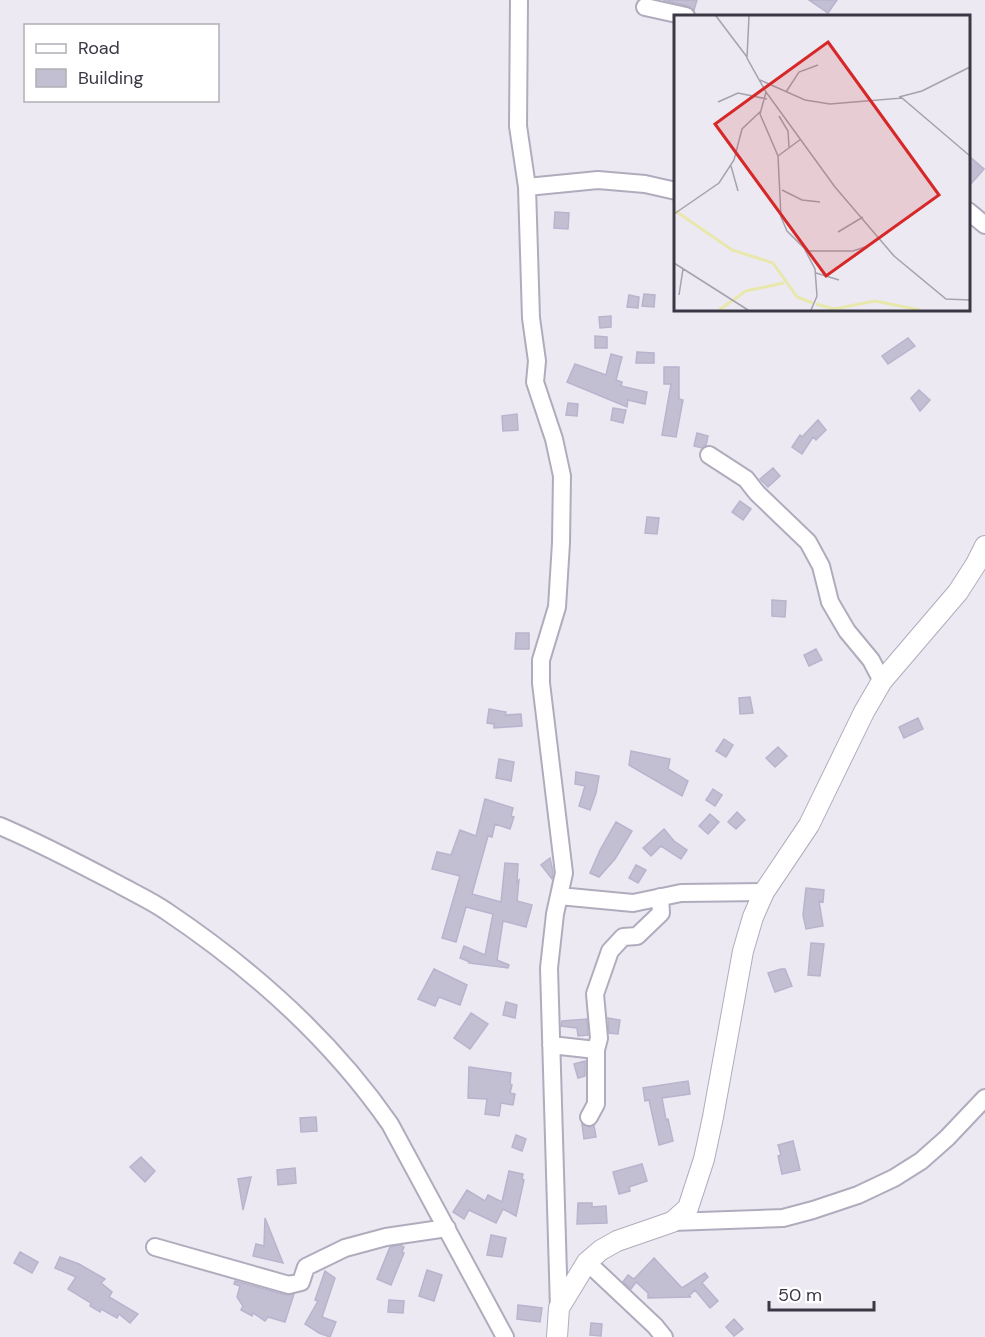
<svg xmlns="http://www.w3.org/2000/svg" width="985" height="1337" font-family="'DM Sans',sans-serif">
	<rect width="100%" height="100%" fill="#ece9f2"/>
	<path fill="#c3bfd3" stroke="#b9b3cd" stroke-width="1.5" d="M663,0H697L694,10L688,6Z
		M809,0H837L828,13Z
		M969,156L984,169L969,186Z
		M555,212L569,213L568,229L554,228Z
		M644,294L655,295L654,307L642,306Z
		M629,295L639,297L638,308L627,307Z
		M611,316V327L600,328L599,317Z
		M595,336L607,337V348H595Z
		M908,338L915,346L888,364L882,356Z
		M637,352L654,353V363H636Z
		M611,354L622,357L616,380L622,382L621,386L647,392L645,404L628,400L627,407L567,382L575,364L606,375Z
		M664,367H679V399L683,400L676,437L662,435L671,384H664Z
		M919,390L930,400L920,411L911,398Z
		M568,403L578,404L577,416L566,415Z
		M613,408L626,410L623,423L611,420Z
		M517,414L518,430L503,431L502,416Z
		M818,420L826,430L816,440L813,437L802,454L792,447L800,435L802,437Z
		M697,433L708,436L706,445L702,448L694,446Z
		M773,468L780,476L768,487L760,479Z
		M740,501L751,509L743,520L732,512Z
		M647,517L659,518L657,534L645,533Z
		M772,600L786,601L785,617L772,616Z
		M516,633H529V649H515Z
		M816,649L822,660L809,666L804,655Z
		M750,697L753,713L740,714L739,698Z
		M489,709L506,712L505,715L521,714L522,726L494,728V724L487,723Z
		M918,718L923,729L904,738L899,727Z
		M724,739L733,745L726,757L716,751Z
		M778,747L787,756L775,767L766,758Z
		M631,751L670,759L668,769L688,781L682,796L629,765Z
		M499,759L514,762L511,781L496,778Z
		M576,772L599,776L596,793L590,810L579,806L585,786L575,784Z
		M713,789L722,795L715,806L706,800Z
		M485,799L513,808L511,816L514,817L510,829L495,824L492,837L488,836L472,894L501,902L505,863L518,864L517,882L519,880L517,901L532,905L526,927L503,921L497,960L509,965L508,968L469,963L470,962L460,958L464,946L485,955L493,914L466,907L456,942L442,938L460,876L432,869L437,852L451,855L460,830L476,836Z
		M737,812L745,820L736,829L728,822Z
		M710,814L719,822L708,834L699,826Z
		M616,822L632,831L615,859L599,877L590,873L600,850Z
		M664,829L674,841L687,850L681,859L661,846L651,856L643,848Z
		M550,858L553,872L552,879L541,865Z
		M636,865L646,870L638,883L629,878Z
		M806,888L824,890L823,902L819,901L823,926L806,929L803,915Z
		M811,943L824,944L820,976L808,975Z
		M434,969L467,985L460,1005L439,997L435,1006L418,999Z
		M781,969H785L792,986L775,992L768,973Z
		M506,1002L517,1005L515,1018L503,1015Z
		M471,1013L488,1024L470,1049L454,1038Z
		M608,1018L620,1020L618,1034L609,1033Z
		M587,1019L588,1035L578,1036L577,1028L561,1026L562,1021Z
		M585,1061V1076L578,1078L574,1064Z
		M469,1067L511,1073L510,1084L512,1085L510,1093L515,1094L513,1105L501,1103L499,1116L485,1114L487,1099L468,1098Z
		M688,1081L690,1094L662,1098L666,1120L668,1119L673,1141L659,1145L649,1100L645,1101L643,1088Z
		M316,1117L317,1131L301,1132L300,1118Z
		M582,1124L589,1127L594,1126L596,1137L584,1139Z
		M516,1135L526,1139L522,1151L512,1147Z
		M793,1141L800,1170L782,1174L778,1156L781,1155L778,1145Z
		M141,1157L155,1171L145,1182L130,1167Z
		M642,1164L647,1181L629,1187L630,1191L619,1194L613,1172Z
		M295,1168L296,1183L278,1185L277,1170Z
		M509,1171L523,1174L522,1179L524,1180L516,1216L503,1209L496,1223L469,1210L464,1219L453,1212L467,1190L485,1201L488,1195L502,1202Z
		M251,1177L243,1210L238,1179Z
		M578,1203H592V1207L606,1206L607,1223L577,1224Z
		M265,1218L283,1263L253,1256L256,1244L264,1246Z
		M491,1235L506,1238L502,1257L487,1255Z
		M400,1245L404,1247L402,1252L404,1253L391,1285L377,1279L390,1247Z
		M20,1252L38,1262L32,1273L14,1263Z
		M60,1257L79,1264L105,1279L101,1283L112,1292L109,1297L138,1314L130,1323L119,1314L117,1318L101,1309L100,1312L90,1306L91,1303L68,1289L76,1277L55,1268Z
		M654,1258L682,1288L705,1273L708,1277L702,1283L718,1301L710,1308L695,1290L689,1296L691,1297L648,1298V1293L636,1282L631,1289L623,1282L628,1275L634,1279Z
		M427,1270L442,1275L434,1301L419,1296Z
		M325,1271L335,1278L322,1317L336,1322L330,1337L319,1333L305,1324L318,1301L315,1300Z
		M235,1281L286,1295L294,1294L285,1322L268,1317L265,1321L253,1313L252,1316L241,1310L243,1306L237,1297L240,1286L234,1284Z
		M389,1300L404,1301L403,1313L388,1312Z
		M518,1305L542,1308L540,1322L517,1319Z
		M734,1319L743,1329L734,1336L726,1327Z
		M591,1323L602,1324L601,1336L590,1335Z"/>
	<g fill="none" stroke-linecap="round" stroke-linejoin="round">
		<defs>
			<path id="minor" d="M519,0L518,126L527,187L531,318L537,361L535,382L554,439L562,476L561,543L557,607L541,660V683L564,873L555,914L549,968L559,1308
				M645,7L686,16
				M527,187L598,180L645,184L676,191
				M968,211L985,225
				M709,455L746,479L757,493L808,542L821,566L830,602L847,631L871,660L882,681
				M0,826C40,843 80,864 118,884C134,893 152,901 166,911C251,968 331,1039 390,1124L505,1337
				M559,896L633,903L681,893L764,892
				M551,1045L596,1050
				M589,1117L596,1104V1050L599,1038L595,994L610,951L623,937L637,936L661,913L660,897
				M672,1222L783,1218L813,1210L858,1195L894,1178L921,1161L947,1138L985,1098
				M155,1247L289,1285L301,1282L306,1267L345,1248L386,1237L447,1228
				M587,1262L655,1326L664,1337"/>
			<path id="tertiary" d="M557,1337L559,1308L587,1262L601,1250L617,1241L672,1222L688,1208L704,1159L713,1117L743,951L753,917L764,892L809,825L864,712L882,681L958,592L976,564L985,546"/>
		</defs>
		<use href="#minor" stroke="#b1acbd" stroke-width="20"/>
		<use href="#tertiary" stroke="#b1acbd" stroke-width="22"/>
		<use href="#minor" stroke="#fff" stroke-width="16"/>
		<use href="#tertiary" stroke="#fff" stroke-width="20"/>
	</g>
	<g transform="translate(674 15)">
		<rect width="296" height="296" fill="#ece9f2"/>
		<path fill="none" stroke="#e8e8ac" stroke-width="3" d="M0,195L58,235L99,248L123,282L139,288M142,289L160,294L201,286L246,295M45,295L72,276L110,268"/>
		<path fill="none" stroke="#a5a2ad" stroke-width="1.5" d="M42,1L73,42M75,1L73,43L92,77L86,99L104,141L107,202L113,216L130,233L141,254L143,281L137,295M86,65L131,85L156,89L228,83L296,141M92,77L161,172L220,241L272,284L296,285M112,77L125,57L144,50M225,82L248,76L296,52M44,87L64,78L93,84M105,101L114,116L115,132M104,141L127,124M57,151L64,176M108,175L128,185L146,187M0,199L45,168L60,145L68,114L87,96M164,217L189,202M132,236H179L191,232M0,248L74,295M142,258L165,265M5,280L9,254"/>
		<path fill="#d62828" fill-opacity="0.15" stroke="#d62828" stroke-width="3" d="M154,27L265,180L152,261L41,109Z"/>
		<rect width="296" height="296" fill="none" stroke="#3b3845" stroke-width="3"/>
	</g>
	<rect x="24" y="24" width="195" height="78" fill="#ffffff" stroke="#b1afb5" stroke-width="1.5"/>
	<rect x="36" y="44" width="30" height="9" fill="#ffffff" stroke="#b1afb5" stroke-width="1.5"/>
	<text x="78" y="54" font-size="18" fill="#3b3845">Road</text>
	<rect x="36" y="69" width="30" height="18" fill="#c3bfd3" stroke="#b1afb5" stroke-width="1.5"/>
	<text x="78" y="84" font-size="18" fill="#3b3845">Building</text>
	<path d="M769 1301v9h105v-9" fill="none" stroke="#3b3845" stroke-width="3"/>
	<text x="778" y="1301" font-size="18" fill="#3b3845" stroke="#ffffff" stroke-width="4.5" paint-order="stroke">50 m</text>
</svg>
